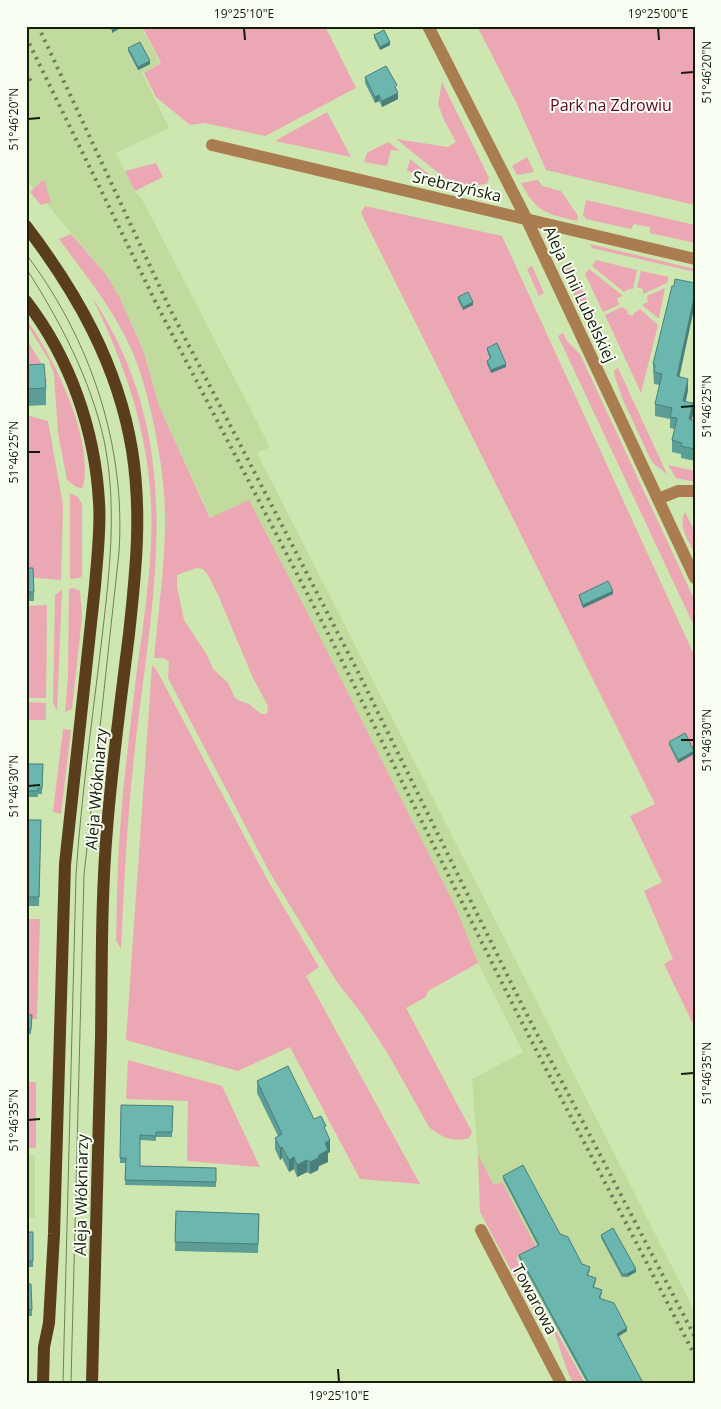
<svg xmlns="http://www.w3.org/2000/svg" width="721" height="1409" font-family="'Open Sans',sans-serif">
	<rect width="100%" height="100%" fill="#cee6af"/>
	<path fill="#c1db9e" d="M26,26H141L160,63L142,73L169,128L116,153L135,191L143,201L270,447L257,453L695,1312V1383H587L480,1187L472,1079L523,1052L478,963L456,908L321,639L249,501L211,518L159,406L155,390L119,296L105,273L26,179Z
		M26,1155H35V1218H26Z"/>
	<path fill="#eba7b4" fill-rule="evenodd" d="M142,26H325L356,88L265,136L205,123L190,125L156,97L144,73L161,63Z
		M477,26H695V205L546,170L516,102Z
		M442,82L489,178L487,184L470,186L446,179L396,139L448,147L456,142L444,120L438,104Z
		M327,112L351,157L275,141Z
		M388,142L400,151L391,150L387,166L364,162L367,153Z
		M527,157L534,172L517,175L512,166Z
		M410,159L432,177L407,171Z
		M156,163L163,177L135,191L125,171Z
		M44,179L51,202L41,205L30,192Z
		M538,180L542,186L561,191L578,216L577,221C547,214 536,212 521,183Z
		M586,200L695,225V243L650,233V227L634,224L631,229L586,219L583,215Z
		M365,206L502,236L695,657V1028L664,964L673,959L644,891L662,882L630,816L655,804L361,213Z
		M71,234L105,273L119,296L144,353L159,406L210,518L249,500L321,639L456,908L478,963L428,991L426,997L406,1008L472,1132L469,1138C453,1143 441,1137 429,1127L388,1054L362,1014L337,982L270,873L168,678L169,661L163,658H154C158,615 164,572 165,529C166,491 160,453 152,416C146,390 139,364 127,340C108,302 84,273 59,239ZM197,568L203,569L208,575L218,595L253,678L268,706L267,714H261L249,704L240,701L235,698L228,683L213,669L207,655L184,620L177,587V575Z
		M590,244L695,269V272L592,248Z
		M596,260L637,270L633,289H629L624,292L592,266Z
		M561,265L571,266L600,329L596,331L594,329L580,308Z
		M532,266L544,293L539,296L527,269Z
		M589,269L622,295L621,297L617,298L619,305L603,312L585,274Z
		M641,271L669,277L667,283L643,294V289L637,287Z
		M665,288L659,318H658L643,306V304L648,302L647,296Z
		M92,297C190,446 152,592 134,757C127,821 124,885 121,949L116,940C117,908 117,876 119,845C122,795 128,745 134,695C142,626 156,557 150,488C144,418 122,359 92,297Z
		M622,307L628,311L627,314L633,316L634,313L640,309L658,325L641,393L605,315Z
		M26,319C54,357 94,439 83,487L81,488L76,487L67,480L58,433L54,374L49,360L26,323Z
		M563,333L567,341L580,354L695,601V628L558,336Z
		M26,338L41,363L47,381L26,382Z
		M618,368L667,474L654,464L650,458L623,400L615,377L614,370Z
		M26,415L48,421L63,505L61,580L26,577Z
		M668,465L695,471V482L676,478Z
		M70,493L78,497L82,504V576L79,578L70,579Z
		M685,512L695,532V554C689,541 677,526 685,512Z
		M73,588L80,591L82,617L72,709L65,712L68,679L69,589Z
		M62,590L57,711L53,703L55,595Z
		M47,605L46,698H26V606Z
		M152,665L156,669L267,879L319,967L306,976L420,1184L360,1179L290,1047L238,1071L126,1040Z
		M26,702L46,703V720H26Z
		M63,729L71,730L61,814L53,812Z
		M26,919H40L37,1019H26Z
		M128,1060L222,1086L260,1167L187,1161L188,1101L126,1099Z
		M26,1082H36V1148H26Z
		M478,1155L494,1185L502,1182L536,1247L516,1258L585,1383H573C562,1362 559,1338 547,1317C543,1312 539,1312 534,1309C531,1307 529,1303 527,1300L480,1212Z"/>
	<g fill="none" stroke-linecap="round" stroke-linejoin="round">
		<path stroke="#a97d4f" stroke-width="12" d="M428,26L527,220L695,578
			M212,145L695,259
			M658,499L678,491H695
			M481,1230L561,1383"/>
		<path stroke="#5a3d1c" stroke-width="12" d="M26,226C77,293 118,365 132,450C142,513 136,570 129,634C121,699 112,764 107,829C101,898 102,968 101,1037C98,1152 95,1268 92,1383
			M26,301C70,358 95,430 99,502C101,530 97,558 95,586L65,864L54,1234L49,1323L44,1347L43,1383"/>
		<path stroke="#70805a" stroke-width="1" d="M26,254C91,340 126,446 119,552L84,875L71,1383
			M26,268C60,321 90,378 104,440C118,509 109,577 101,646C92,722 81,799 76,875L63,1383"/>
		<path stroke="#70805a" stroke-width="4" stroke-dasharray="2.5 5" stroke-linecap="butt" d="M38,26L171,311L359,674L524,1009L695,1337
			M26,37L159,309L333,643L517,1013L695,1356
			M26,72L31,82"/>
	</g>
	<path fill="#5c9d96" d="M374,35L390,45L380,50L374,38Z
		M128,48L150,64L138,70L128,51Z
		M365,77L397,90L398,99L382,107L379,101L375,103L365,83Z
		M458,297L473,305L463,310L458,300Z
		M487,348L506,367L491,373L487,364V361L490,359L487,351Z
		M653,364L679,376L688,390L686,401L693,415L691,420L695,421V461L681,458V454L672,452V440L675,429L670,428V419L655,416V404L660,385L654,384Z
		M26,365L46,388V405L26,406Z
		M26,568L34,592V601H26Z
		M613,594L583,608L579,598V595Z
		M669,742L694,754L678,763L669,745Z
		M26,764H43L42,794H38V797H26Z
		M26,820H41L39,906H26Z
		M26,1015H32L31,1034H28V1082H26Z
		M257,1081L314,1119L326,1132L330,1152L328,1153V1162L319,1166L318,1170L310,1174L307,1172L297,1177L294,1169L289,1172L282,1158L280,1160L275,1149V1138L278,1136L257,1093Z
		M121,1105L173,1106L172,1137H156V1141L140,1140V1166L216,1168V1187L125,1185L126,1163H120Z
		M503,1176L560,1234L582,1264L590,1270L588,1276L596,1281L594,1287L602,1293L600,1299L627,1331L619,1336L642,1383H587L519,1258V1255L538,1246L503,1179Z
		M176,1211L259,1214L258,1253L175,1251Z
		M26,1232H33V1267H26Z
		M601,1235L636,1272L627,1277H622L601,1238Z
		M26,1284H31L32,1316H26Z"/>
	<path fill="#4b7f7a" d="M118,26H124L112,33V30Z
		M390,42V45L380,50V47Z
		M150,61V64L138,70V67Z
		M398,93V99L382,107V101Z
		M379,95V101L375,103V97Z
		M695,293V304L677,388V376Z
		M473,302V305L463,310V307Z
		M506,364V367L491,373V370Z
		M688,379V390L683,412V401Z
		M693,403V415L689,431V419Z
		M613,591V594L583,608V605Z
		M694,751V754L678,763V760Z
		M330,1140V1152L328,1153V1162L319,1166L318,1170L310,1174V1162L325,1143Z
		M282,1147V1158L280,1160V1148Z
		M294,1157V1169L289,1172V1160Z
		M307,1160V1172L297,1177V1165Z
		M636,1269V1272L627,1277V1274Z
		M627,1328V1331L617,1337V1334Z"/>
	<path fill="#6bb6ae" stroke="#4b7f7a" d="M110,26H118L112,30Z
		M384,30L390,42L380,47L374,35Z
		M140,42L150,61L138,67L128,48Z
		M386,66L397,85L395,87L398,93L382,101L379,95L375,97L365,77Z
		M675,279L695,283V293L677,376L688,379L683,401L693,403L689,419L695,421V449L681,446L682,443L672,440L677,418L670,417L672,408L655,404L662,374L654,372L655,365L653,364L672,286H674Z
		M468,292L473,302L463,307L458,297Z
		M497,343L506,364L491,370L487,361L491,358L487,348Z
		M44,364L46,388L26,389V365Z
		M26,568H33L34,592H26Z
		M608,581L613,591L583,605L579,595Z
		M685,733L694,751L678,760L669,742Z
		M26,764H43L42,788H38V791H26Z
		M26,820H41L39,897H26Z
		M26,1015H32L31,1029H28V1077H26Z
		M288,1066L314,1119L321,1116L326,1126L324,1127L330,1140L325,1143L328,1150L319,1155L318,1158L310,1162L307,1160L297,1165L294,1157L289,1160L282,1147L280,1148L275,1138L282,1134L257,1081Z
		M121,1105L173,1106L172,1132H156V1136L140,1135V1166L216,1168V1182L125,1180L126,1158H120Z
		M523,1165L560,1234L568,1237L582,1264L590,1267L587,1275L596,1278L593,1287L602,1290L599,1298L614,1303L627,1328L617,1334L642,1381L638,1383H589L519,1255L539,1245L503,1176Z
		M176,1211L259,1214L258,1244L175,1242Z
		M613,1228L636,1269L627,1274H622L601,1235Z
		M26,1232H33V1261H26Z
		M26,1284H31L32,1310H26Z"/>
	<path fill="none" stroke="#161d09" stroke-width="2" d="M244,28L245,40M658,28L659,40M681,73L694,72M28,119L40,118M681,407L694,406M28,452H40M681,740H694M28,786L40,785M681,1074L694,1073M28,1120L40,1119M338,1369L339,1382"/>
	<g text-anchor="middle" stroke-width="4" stroke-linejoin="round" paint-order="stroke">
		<g font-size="16" fill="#5f0227" stroke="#fafff4">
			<text x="611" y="111">Park na Zdrowiu</text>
		</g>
		<g font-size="16" fill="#161d09" stroke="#fafff4">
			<text transform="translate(457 186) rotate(13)" y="6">Srebrzyńska</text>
			<text transform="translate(580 294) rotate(65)" y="6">Aleja Unii Lubelskiej</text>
			<text transform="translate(96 789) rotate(-85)" y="6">Aleja Włókniarzy</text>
			<text transform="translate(81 1195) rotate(-89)" y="6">Aleja Włókniarzy</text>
			<text transform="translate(535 1299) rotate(62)" y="6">Towarowa</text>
		</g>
	</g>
	<rect width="721" height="1409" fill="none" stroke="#fafff4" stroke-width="55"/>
	<rect x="28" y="28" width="666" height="1354" fill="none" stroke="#161d09" stroke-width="2"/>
	<g font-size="12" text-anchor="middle" fill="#161d09">
		<text x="244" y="18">19°25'10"E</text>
		<text x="658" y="18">19°25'00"E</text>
		<text transform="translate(707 72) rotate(-90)" y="4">51°46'20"N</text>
		<text transform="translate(14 119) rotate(-90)" y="4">51°46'20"N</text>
		<text transform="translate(707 406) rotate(-90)" y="4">51°46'25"N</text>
		<text transform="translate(14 452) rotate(-90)" y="4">51°46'25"N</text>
		<text transform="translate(707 740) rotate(-90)" y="4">51°46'30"N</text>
		<text transform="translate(14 786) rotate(-90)" y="4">51°46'30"N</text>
		<text transform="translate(707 1073) rotate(-90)" y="4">51°46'35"N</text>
		<text transform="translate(14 1120) rotate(-90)" y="4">51°46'35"N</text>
		<text x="339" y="1400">19°25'10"E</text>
	</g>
</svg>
